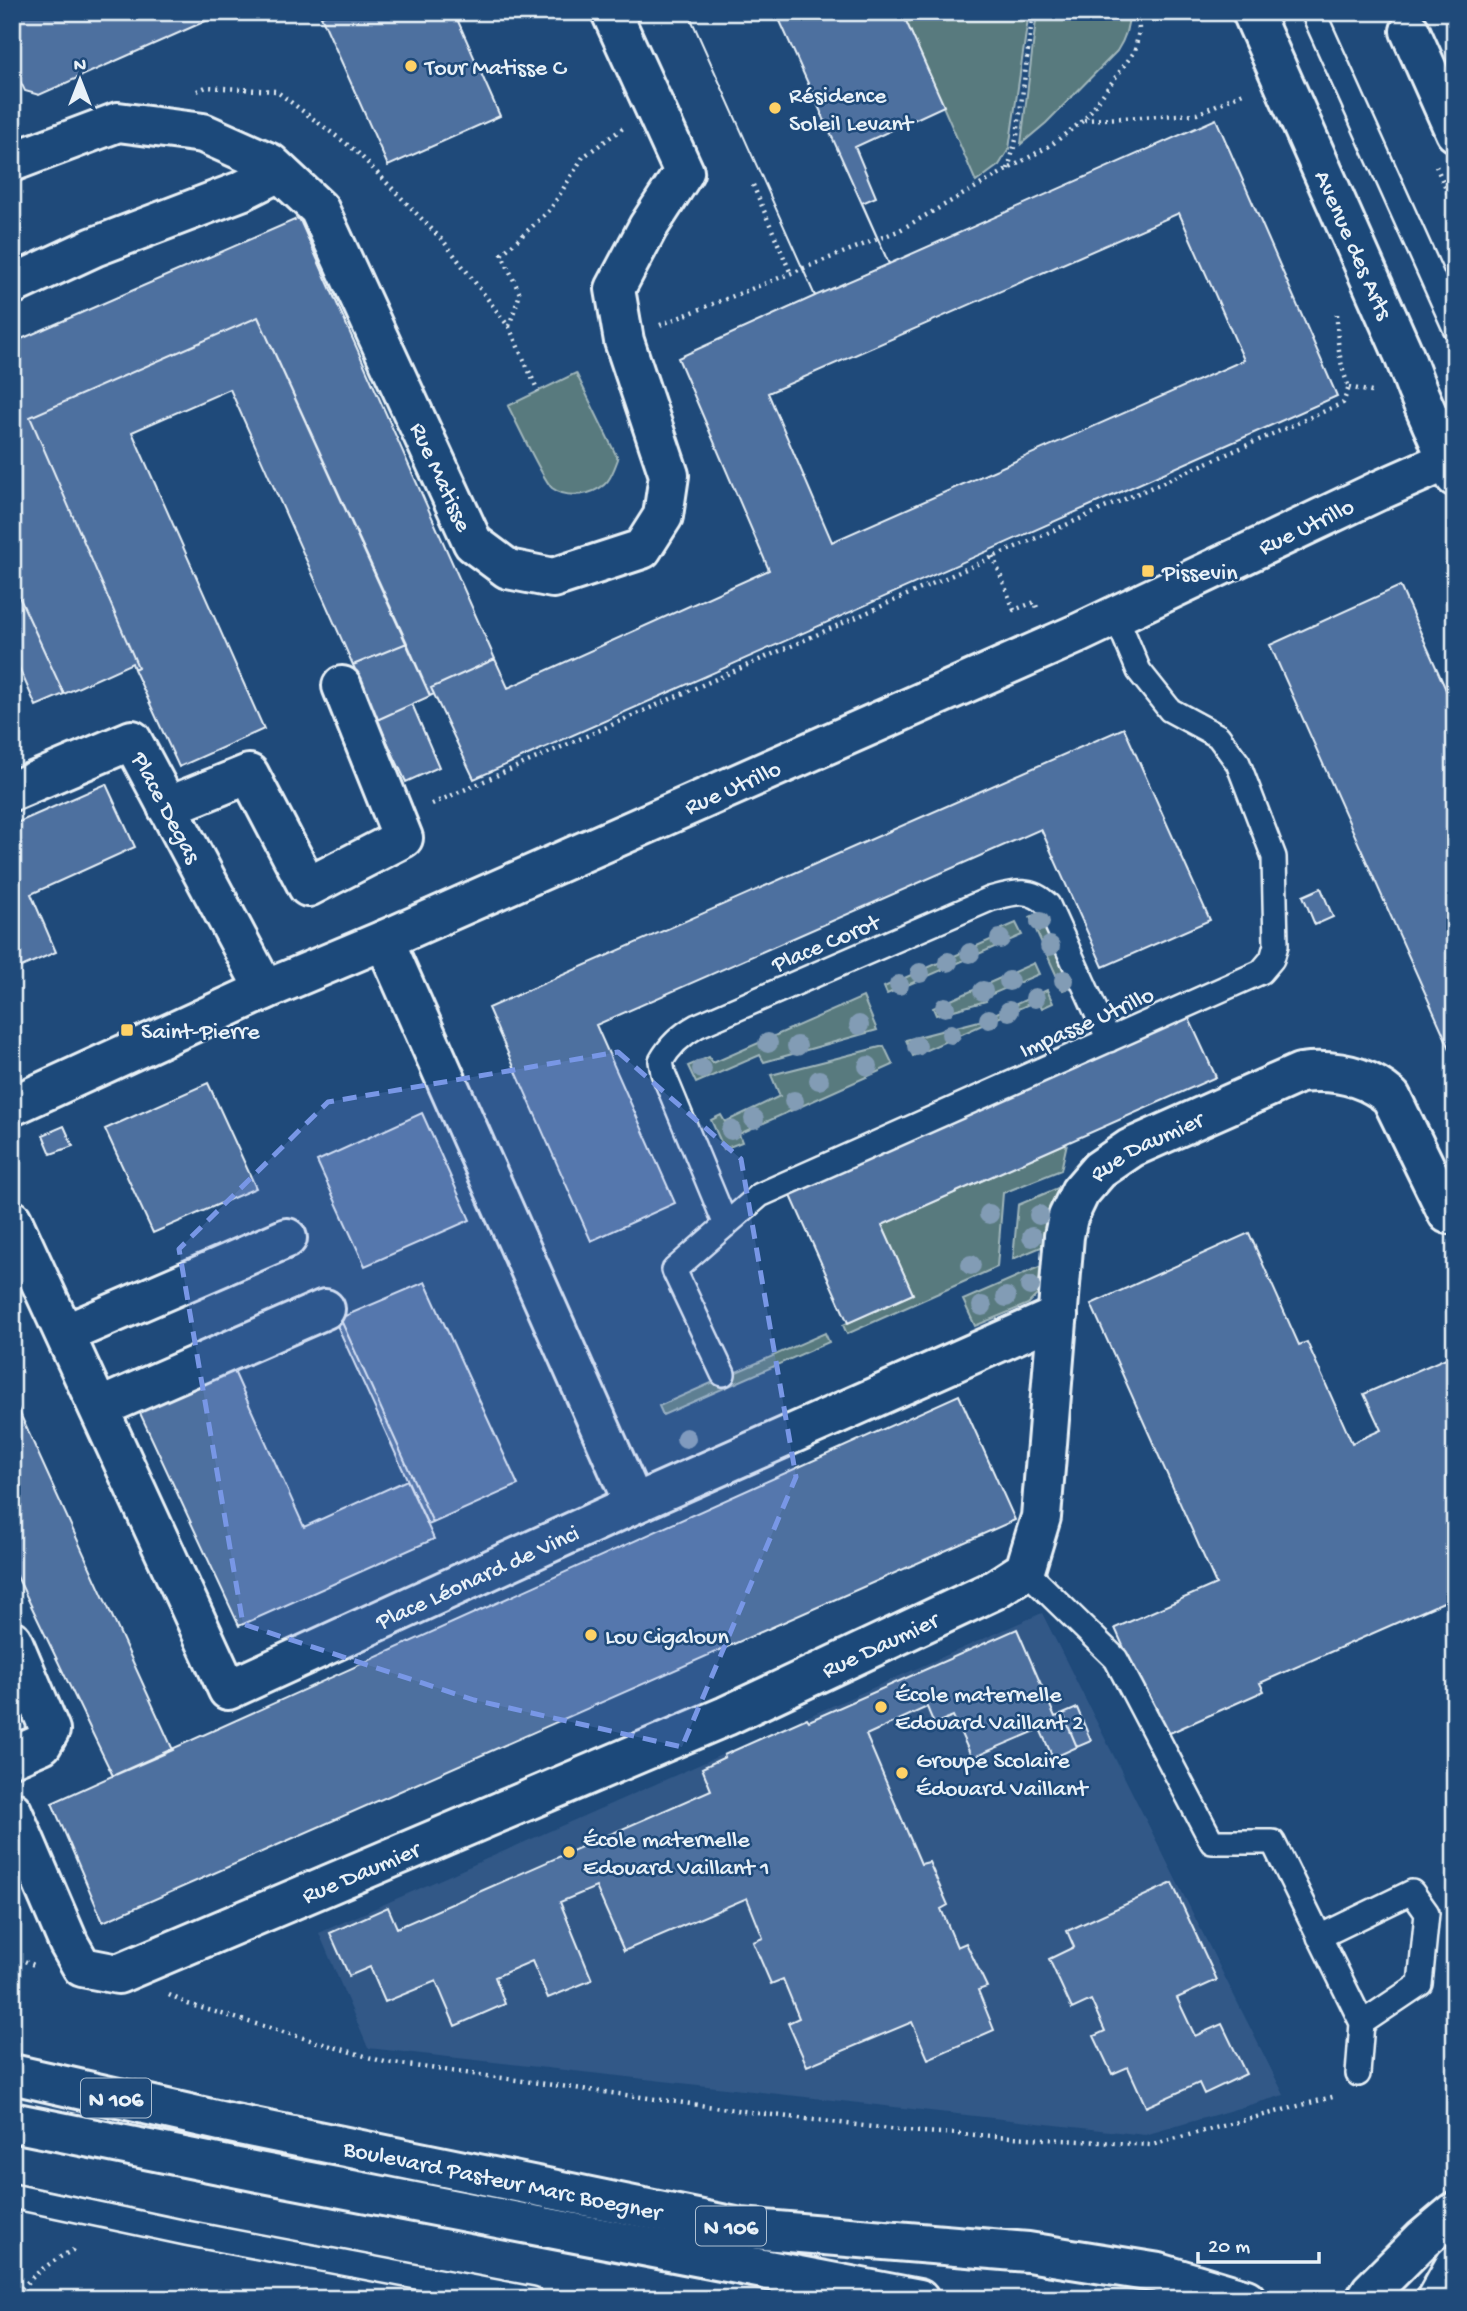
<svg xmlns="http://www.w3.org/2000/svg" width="1467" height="2311" font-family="'Gochi Hand',sans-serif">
	<rect width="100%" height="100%" fill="#1f4a7a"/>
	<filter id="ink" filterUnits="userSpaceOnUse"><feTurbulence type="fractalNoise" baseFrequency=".0143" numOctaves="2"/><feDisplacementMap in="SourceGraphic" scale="14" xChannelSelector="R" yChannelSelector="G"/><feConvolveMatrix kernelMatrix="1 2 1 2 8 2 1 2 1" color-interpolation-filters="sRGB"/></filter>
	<g filter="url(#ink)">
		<path fill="#315887" d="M1042,1613L1284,2095L1145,2135L368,2048L319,1933Z"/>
		<path fill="#597a7e" stroke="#a0b6bb" stroke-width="2" d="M902,12H1029L1009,149L999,165L976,182Z
			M1037,12H1129C1129,27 1125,39 1117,51L1046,123L1021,144Z
			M576,373L618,459C611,478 608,487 588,493C576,496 563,496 552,488C543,480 516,421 508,406Z
			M1041,912L1074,986L1063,990L1030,917Z
			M1016,923L1022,935L887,994L884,987L1004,934L1002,929Z
			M1034,963L1039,974L985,997L986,1001L936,1015L933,1008Z
			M1047,990L1053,1003L1042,1008L1038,1000L913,1056L906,1040L979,1021Z
			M863,997L877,1030L764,1062L760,1055L696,1083L688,1066L709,1057L713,1063Z
			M884,1046L893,1065L739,1134L742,1142L724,1149L711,1120L721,1115L725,1122L780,1096L771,1075Z
			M1067,1143L1061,1170L1003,1193L997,1267L847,1334L843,1325L913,1294L882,1225Z
			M1067,1184L1046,1245L1013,1259L1018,1205Z
			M1039,1267L1046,1268L1041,1291L1028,1304L975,1326L963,1300Z
			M825,1333L829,1342L663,1415L659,1406Z"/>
		<path fill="#4e6f9f" stroke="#e8f1f8" stroke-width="2" fill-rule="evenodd" d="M12,12H226L39,95L25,91L12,65Z
			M331,12H454L500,116L388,166L321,16Z
			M688,12H902L944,106L855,147L876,197L862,203L889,264L1216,119L1337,396L474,779L431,688L495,659L508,688L769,570L678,358L815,296ZM1179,213L1244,360L832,542L768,393Z
			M688,12H776L889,264L815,296Z
			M299,218L495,659L431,688L434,694L430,696L258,317L30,417L138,667L134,669L132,663L64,694L16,590L12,591V343Z
			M258,317L407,643L353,665L230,389L132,432L264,729L179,767L134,669L138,667L30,417Z
			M1400,586L1455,710V1060L1270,645Z
			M16,590L64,694L36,706L12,652V591Z
			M407,643L430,696L377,720L353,665Z
			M412,704L439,767L406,782L377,720Z
			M1124,728L1210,920L1103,967L1041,829L596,1025L675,1203L591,1241L488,1008Z
			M106,784L135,847L31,894L56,952L12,971V825Z
			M1321,888L1333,917L1315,925L1303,896Z
			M1186,1012L1216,1077L882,1225L913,1294L848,1323L788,1189Z
			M208,1083L256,1188L153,1233L105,1129Z
			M422,1113L470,1220L365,1266L317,1161Z
			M64,1126L73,1146L51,1154L43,1135Z
			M1249,1233L1299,1345L1307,1342L1352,1443L1381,1430L1364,1394L1455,1354V1597L1260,1683L1264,1691L1163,1736L1159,1718L1150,1696L1146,1697L1115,1628L1216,1584L1091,1304Z
			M425,1282L518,1485L433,1523L340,1318Z
			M340,1318L433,1523L428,1525L335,1321Z
			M233,1369L304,1527L407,1480L434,1539L239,1626L139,1411Z
			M959,1395L1015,1520L103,1922L52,1803Z
			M12,1396L173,1750L113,1776L12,1566Z
			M1017,1629L1055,1717L1063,1714L1077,1747L1053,1758L1040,1729L972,1758L953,1716L934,1724L927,1707L866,1735L921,1864L929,1862L948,1905L941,1909L957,1947L966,1943L987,1987L978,1990L994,2030L928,2059L912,2022L807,2066L788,2023L799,2018L783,1979L771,1984L753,1942L763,1938L747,1898L624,1951L596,1887L560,1902L592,1980L548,1998L532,1961L495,1977L505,2004L455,2026L436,1981L385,2002L370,1967L349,1976L330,1933L388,1907L397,1928L711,1790L702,1768L725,1757L724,1755L807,1718L809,1721Z
			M1077,1708L1091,1741L1077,1747L1063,1714Z
			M1172,1883L1217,1980L1177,1998L1195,2036L1222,2024L1246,2074L1204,2094L1199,2083L1146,2107L1128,2067L1112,2074L1094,2036L1105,2031L1091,2000L1072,2009L1049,1959L1074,1947L1067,1931Z"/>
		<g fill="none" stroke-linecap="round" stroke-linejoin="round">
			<defs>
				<path id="service" d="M1313,12L1455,328
					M726,1225L663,1073L661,1061C670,1045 681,1035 697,1026L990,899C1012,893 1030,886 1048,905L1109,1040
					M723,1374L674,1270L760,1195L1261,972L1272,959L1276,945L1274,857L1238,763L1218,736L1170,710L1139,671L1116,616
					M1025,1570L1116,1659L1212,1842H1273L1362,2023L1358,2074
					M1319,1937L1412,1892L1427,1913L1420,1984L1362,2023
					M12,2196L186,2233L532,2299"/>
				<g id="minor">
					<path id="s1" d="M1252,12L1403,353L1417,390L1455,477"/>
					<path d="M1410,31L1455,132"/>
					<path id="s2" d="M12,162L118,122L203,133L270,163L319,209L473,543L508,569L553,578L642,549L663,516L669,475L624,341L615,289L648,227L684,172L611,12"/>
					<path d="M12,285L94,247L241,191L279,172"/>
					<path id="s3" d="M12,791L132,740L265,990"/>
					<path d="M167,807L249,774L308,887L403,838L342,686"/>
					<path d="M384,940L634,1504"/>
					<path id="s4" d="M12,1106L265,990L384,940L1079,633L1378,491L1455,457"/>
					<path id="s5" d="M12,1220L228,1690L634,1504L1058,1316"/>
					<path d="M65,1334L287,1238"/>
					<path d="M99,1408L325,1309"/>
					<path d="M12,1640L50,1730L42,1744L12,1757"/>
					<path id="s6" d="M12,1811L69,1944L82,1967L118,1974L726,1716L994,1590L1025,1570L1041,1517L1064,1236L1068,1217L1080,1192L1099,1170L1131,1148L1300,1073C1334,1069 1365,1075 1391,1097L1448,1214L1455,1211"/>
					<path d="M1366,2299L1371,2291L1423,2239L1455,2212"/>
					<path d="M1436,2299L1455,2265"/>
				</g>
				<g id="primary">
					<path id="s7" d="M12,2074L220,2121L741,2228L1028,2252L1159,2273L1246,2299"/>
					<path d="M12,2122L258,2172L919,2299"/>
				</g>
			</defs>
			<use href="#service" stroke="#e8f1f8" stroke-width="28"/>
			<use href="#minor" stroke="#e8f1f8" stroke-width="44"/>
			<use href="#primary" stroke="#e8f1f8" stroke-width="44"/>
			<path stroke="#e8f1f8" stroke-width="4.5" stroke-dasharray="2 5" stroke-linecap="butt" d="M197,91L206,87L276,91L356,151L445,243L509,327L538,391
				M1084,120L1197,114L1245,92
				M1436,166L1455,210
				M1008,169L1017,136L1033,12
				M753,185L791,274
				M660,325L898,231L1051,145L1084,120L1135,51L1139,30L1138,12
				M509,326L520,294L502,254L550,210L583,157L623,128
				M1349,387L1376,393
				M993,556L1014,610L1035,602L1037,608
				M432,804L1343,403L1349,387C1338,361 1337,338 1337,310
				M12,1960L17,1958L34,1965
				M169,1995L188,2004L385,2062L765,2114L906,2131L1151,2145L1336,2096
				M13,2299C31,2275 51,2261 77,2248"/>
			<use href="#service" stroke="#1f4a7a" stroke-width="23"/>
			<use href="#minor" stroke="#1f4a7a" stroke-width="38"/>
			<use href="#primary" stroke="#1f4a7a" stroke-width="38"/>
		</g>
		<g fill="#829cb5">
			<circle cx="1040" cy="922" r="10"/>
			<circle cx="1000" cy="939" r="10"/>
			<circle cx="1050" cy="946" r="10"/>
			<circle cx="970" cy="953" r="10"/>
			<circle cx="948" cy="962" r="10"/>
			<circle cx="920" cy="973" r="10"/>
			<circle cx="1064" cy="980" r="10"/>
			<circle cx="1009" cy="981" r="10"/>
			<circle cx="899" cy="985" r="10"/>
			<circle cx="983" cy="991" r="10"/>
			<circle cx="1035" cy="998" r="10"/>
			<circle cx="945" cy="1007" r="10"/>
			<circle cx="1009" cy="1011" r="10"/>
			<circle cx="989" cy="1019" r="10"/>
			<circle cx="859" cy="1025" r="10"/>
			<circle cx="951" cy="1034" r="10"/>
			<circle cx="768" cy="1043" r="10"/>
			<circle cx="797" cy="1046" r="10"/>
			<circle cx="917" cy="1046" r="10"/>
			<circle cx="868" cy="1066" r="10"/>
			<circle cx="702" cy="1069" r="10"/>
			<circle cx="819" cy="1080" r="10"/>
			<circle cx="794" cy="1101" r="10"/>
			<circle cx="754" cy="1119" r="10"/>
			<circle cx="731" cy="1130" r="10"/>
			<circle cx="989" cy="1214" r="10"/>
			<circle cx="1039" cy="1215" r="10"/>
			<circle cx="1032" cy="1237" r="10"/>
			<circle cx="971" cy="1265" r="10"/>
			<circle cx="1030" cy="1286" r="10"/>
			<circle cx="1006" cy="1297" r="10"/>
			<circle cx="982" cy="1306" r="10"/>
			<circle cx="686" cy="1438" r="10"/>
		</g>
	</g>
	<path fill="#7897e6" fill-opacity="0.2" stroke="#7897e6" stroke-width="5" stroke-dasharray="14 9" stroke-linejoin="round" d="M618,1052L741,1159L796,1477L682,1747L474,1700L243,1624L179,1249L328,1102Z"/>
	<g fill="#ffd166" stroke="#1f4a7a" stroke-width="2.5">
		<circle cx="411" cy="66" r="7"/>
		<circle cx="775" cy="108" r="7"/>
		<rect x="1141" y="564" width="14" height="14" rx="3.5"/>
		<rect x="120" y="1023" width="14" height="14" rx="3.5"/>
		<circle cx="591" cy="1635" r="7"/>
		<circle cx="881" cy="1707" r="7"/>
		<circle cx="902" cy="1773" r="7"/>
		<circle cx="569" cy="1852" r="7"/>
	</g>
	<g text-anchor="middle" stroke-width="5" stroke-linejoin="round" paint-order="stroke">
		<g fill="#1f4a7a" stroke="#acbfd2" stroke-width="2">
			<rect x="81" y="2078.5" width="70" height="39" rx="5"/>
			<rect x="696" y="2206.5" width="70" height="39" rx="5"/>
		</g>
		<g font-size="23" font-weight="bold" fill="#e8f1f8">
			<text x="116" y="2106">N 106</text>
			<text x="731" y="2234">N 106</text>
		</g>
		<g font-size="24" fill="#e8f1f8" stroke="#1f4a7a" text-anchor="start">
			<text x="425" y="74">Tour Matisse C</text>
			<text x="789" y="102">Résidence<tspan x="789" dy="28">Soleil Levant</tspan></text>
			<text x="1162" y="579">Pissevin</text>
			<text x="141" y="1038">Saint-Pierre</text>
			<text x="605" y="1643">Lou Cigaloun</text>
			<text x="895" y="1701">École maternelle<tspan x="895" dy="28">Edouard Vaillant 2</tspan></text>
			<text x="916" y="1767">Groupe Scolaire<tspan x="916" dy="28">Édouard Vaillant</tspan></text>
			<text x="583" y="1846">École maternelle<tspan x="583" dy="28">Edouard Vaillant 1</tspan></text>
		</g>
		<g font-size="24" fill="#e8f1f8" stroke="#1f4a7a">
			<text dy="8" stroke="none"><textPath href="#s1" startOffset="254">Avenue des Arts</textPath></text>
			<text dy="8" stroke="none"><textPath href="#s2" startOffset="634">Rue Matisse</textPath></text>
			<text dy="8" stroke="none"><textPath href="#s4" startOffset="1418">Rue Utrillo</textPath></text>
			<text dy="8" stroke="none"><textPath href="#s4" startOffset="788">Rue Utrillo</textPath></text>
			<text dy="8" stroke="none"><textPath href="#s3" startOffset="206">Place Degas</textPath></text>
			<text transform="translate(825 942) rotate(-23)" y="8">Place Corot</text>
			<text transform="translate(1086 1021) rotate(-24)" y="8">Impasse Utrillo</text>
			<text dy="8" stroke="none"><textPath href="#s6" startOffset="1668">Rue Daumier</textPath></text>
			<text dy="8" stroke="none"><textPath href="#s5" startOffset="791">Place Léonard de Vinci</textPath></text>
			<text dy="8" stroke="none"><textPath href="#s6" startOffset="1038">Rue Daumier</textPath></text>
			<text dy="8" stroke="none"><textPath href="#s6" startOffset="471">Rue Daumier</textPath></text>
			<text dy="8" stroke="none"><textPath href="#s7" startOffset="502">Boulevard Pasteur Marc Boegner</textPath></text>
		</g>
	</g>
	<rect width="1467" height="2311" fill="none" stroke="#1f4a7a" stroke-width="42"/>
	<rect x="21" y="21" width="1425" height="2269" fill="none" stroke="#e8f1f8" stroke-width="2.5" filter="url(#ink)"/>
	<g transform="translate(80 80)" stroke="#1f4a7a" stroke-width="5" paint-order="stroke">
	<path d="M0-5L12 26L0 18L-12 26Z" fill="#e8f1f8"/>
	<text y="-10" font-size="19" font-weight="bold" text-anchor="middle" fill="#e8f1f8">N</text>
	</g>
	<path d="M1198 2252v10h121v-10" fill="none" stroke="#e8f1f8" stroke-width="3.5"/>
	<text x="1208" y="2252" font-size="21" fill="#e8f1f8" stroke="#1f4a7a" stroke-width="5" paint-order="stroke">20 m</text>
</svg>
